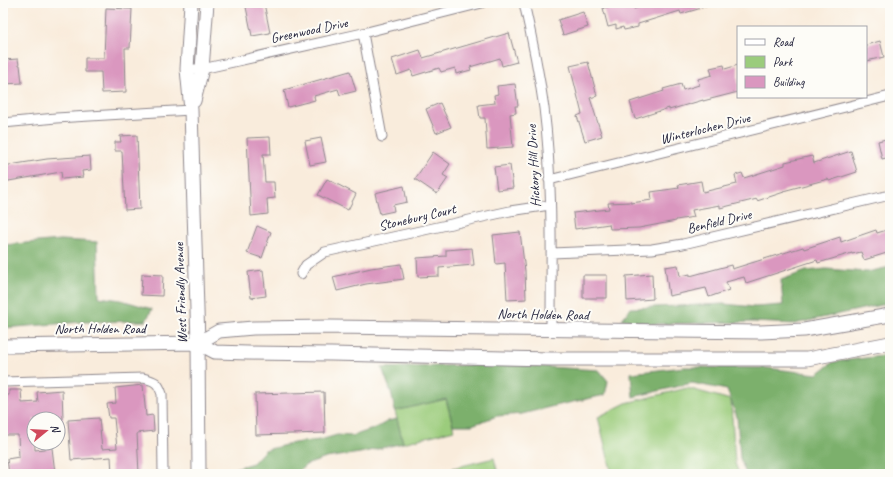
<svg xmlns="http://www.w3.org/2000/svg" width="893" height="477" font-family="Caveat,sans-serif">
	<rect width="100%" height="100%" fill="#fdfcf7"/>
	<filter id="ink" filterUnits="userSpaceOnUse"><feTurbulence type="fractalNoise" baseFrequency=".025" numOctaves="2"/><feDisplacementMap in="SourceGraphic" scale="8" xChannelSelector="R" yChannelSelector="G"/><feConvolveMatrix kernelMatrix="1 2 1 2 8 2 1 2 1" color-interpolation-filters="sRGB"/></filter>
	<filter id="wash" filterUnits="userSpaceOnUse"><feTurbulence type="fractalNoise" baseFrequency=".012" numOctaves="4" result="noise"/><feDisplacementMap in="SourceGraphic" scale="16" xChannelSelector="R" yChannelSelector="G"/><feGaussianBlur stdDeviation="0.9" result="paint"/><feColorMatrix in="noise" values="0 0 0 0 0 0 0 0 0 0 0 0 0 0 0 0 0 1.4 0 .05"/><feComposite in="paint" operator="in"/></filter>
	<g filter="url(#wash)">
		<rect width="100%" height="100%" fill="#f9ecdc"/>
		<path fill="#9bcc7c" stroke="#5e775c" d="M687,388L731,400L735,463L739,474H612L598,417L626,403Z
			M446,399L454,430L403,443L395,411Z
			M494,458L498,474H454L453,468Z"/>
		<path fill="#7cb06c" stroke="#4f6954" d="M61,240L97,242L99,297L121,300L152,309L146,321L81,322L3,328V245Z
			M890,267V303L794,324L754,322L653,324L622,319L631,308L724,304L755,307L783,305L781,280L806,271L826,269L867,272Z
			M890,355V474H746L740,458L737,417L727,390L692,383L633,397L631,373L685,367L767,368L817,374L833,362Z
			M468,365H513L599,370L608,381L605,395L550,407L522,414L497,416L472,425H453L446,399L395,411L391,392L382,368Z
			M397,419L403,443L360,453L326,458L306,465L295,474H236V468L253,463L265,450L294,443L320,440L337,435L352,436L376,428L388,421Z"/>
		<g id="blocks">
			<path fill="#da97bf" d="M264,3L270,33L252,36L246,7Z
				M625,3H633L634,9L653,3H712V5L681,14L680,11L638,24V27L624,30L623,27L616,29V25L608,27L603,8Z
				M106,8L132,9L130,48H125L126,92L102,93L101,72H85V58H104Z
				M583,12L588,27L563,35L558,20Z
				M509,33L517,62L502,66L500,58L470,67L471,70L456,74L455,68L441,72L439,68L413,76L411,70L397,75L392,59L420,50L423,58Z
				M880,41L884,57L866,61V45Z
				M18,59L19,65H20L22,83L3,84V60Z
				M588,62L597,96L590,98L602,136L585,141L577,116L582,114L570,66Z
				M724,65L725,69L738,65V92L703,101V100L669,110V108L635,119L630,102L664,91L663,89L681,84L683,90L699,85L698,79L712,75L710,68Z
				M350,71L356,91L340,95L338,89L314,96L315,100L288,107L284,90Z
				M515,84L518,106H515L516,113L510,114L513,147L487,149L485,118H480L478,105L495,103L494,95L498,94L497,86Z
				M440,103L451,127L436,133L426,109Z
				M137,135L140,209L125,210L122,151H115V142H121L120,136Z
				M270,137L271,154H263L265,182H274L275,198L267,199L268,214L251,216L247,138Z
				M321,138L326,162L310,165L305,141Z
				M890,138V157L882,159L878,141Z
				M851,151L857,172L829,181L828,179L783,191L784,192L757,201V199L720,208V205L692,210L694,217L676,220V221L639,228L610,229L609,224L575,229L573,213L609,209L608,203L631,202V203L652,200L651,192L679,188L678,185L701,181L703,192L737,184L735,175L742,173L744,178L785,165V162L812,156L814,163Z
				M433,152L450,164L443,175L448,178L437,194L415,179Z
				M90,156L91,170L82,171L83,177L62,179L61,172L3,182V166L47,159Z
				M510,165L513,188L497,190L494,167Z
				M327,179L356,194L348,210L318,195Z
				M404,186L407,202L393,205L394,211L380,214L375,193Z
				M257,226L271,232L262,258L247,253Z
				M890,229V252L864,260L861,252L852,254V253L818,263L817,260L746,283L744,277L726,282L729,290L709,297L706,288L669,296L665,267L678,265L680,276L690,274V276L731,265L732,269L803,247L804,249L840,237L841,242L876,230L877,233Z
				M520,232L525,271L526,299L507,300L505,263L496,264L493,235Z
				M472,248L474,265L439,268V276L418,277L417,258L446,256V250Z
				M401,264L404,279L366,284L337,291L333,277L371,268Z
				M263,270L266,296L251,298L248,272Z
				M142,274L163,275L162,296L141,295Z
				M652,274L653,299L627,301L626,276Z
				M583,275H607V298H583Z
				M143,385L146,416L153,415L154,431L137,433L139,474H112L111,457L71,460L68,420L99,418L102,449L117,448L114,418H109L107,404L116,403L115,388Z
				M9,390H21L22,403L38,402L37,392L62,390L63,419H34L35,450L52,448L55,473L9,474L7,459L19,457L18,435H3V396L9,395Z
				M324,392L325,433L256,435L255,394Z"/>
		</g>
	</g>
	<g filter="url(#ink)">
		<use href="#blocks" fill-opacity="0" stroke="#8e878c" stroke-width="1"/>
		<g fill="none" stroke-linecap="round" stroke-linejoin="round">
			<defs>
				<path id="street" d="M524,3C532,38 539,73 544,108C553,181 551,256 551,330
					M363,33L382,137
					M187,69H202L363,33L482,3
					M3,123L56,118L191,110
					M549,180L890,96
					M551,253L652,249L683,244L890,195
					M301,274L306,265L325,252L510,211L550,205
					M3,382L143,378C155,381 158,382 162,394L163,474"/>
				<path id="secondary" d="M191,3L187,69L191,110L198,343L199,474
					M194,101L202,69L207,3
					M198,343L219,331L253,328L331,327L761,332L804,330L890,315
					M3,346L198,343L215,352L248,353L331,354L551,359H807L890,343"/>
			</defs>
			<use href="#street" stroke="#8e878c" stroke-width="11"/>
			<use href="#secondary" stroke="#8e878c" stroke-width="15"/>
			<use href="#street" stroke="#fff" stroke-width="9"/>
			<use href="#secondary" stroke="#fff" stroke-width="13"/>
		</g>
	</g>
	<g text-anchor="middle" stroke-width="4" stroke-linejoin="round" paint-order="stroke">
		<g font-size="14" fill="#22223b" stroke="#fdfcf7">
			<text transform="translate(309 30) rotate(-12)" y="5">Greenwood Drive</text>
			<text transform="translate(705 128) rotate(-14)" y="5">Winterlochen Drive</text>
			<text transform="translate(533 166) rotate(-93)" y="5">Hickory Hill Drive</text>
			<text transform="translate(417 217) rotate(-13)" y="5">Stonebury Court</text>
			<text transform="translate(719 221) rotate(-13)" y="5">Benfield Drive</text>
			<text transform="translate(180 293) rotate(-92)" y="5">West Friendly Avenue</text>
			<text transform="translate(543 314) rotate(1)" y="5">North Holden Road</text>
			<text x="100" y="333">North Holden Road</text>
		</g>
	</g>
	<rect width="893" height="477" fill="none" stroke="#fdfcf7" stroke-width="16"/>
	<rect x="737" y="26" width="130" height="72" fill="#fdfcf7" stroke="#a5a5ac"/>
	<rect x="745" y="39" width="20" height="6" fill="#ffffff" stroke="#a5a5ac"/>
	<text x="773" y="46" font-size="12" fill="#22223b">Road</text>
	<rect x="745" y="56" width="20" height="12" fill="#9bcc7c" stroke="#a5a5ac"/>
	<text x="773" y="66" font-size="12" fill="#22223b">Park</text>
	<rect x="745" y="76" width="20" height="12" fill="#da97bf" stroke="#a5a5ac"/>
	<text x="773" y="86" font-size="12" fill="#22223b">Building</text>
	<g transform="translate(46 431) rotate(72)"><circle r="19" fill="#fdfcf7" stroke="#a5a5ac"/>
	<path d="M0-3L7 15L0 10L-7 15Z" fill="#d1495b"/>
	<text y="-6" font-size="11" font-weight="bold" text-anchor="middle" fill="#22223b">N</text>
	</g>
</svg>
